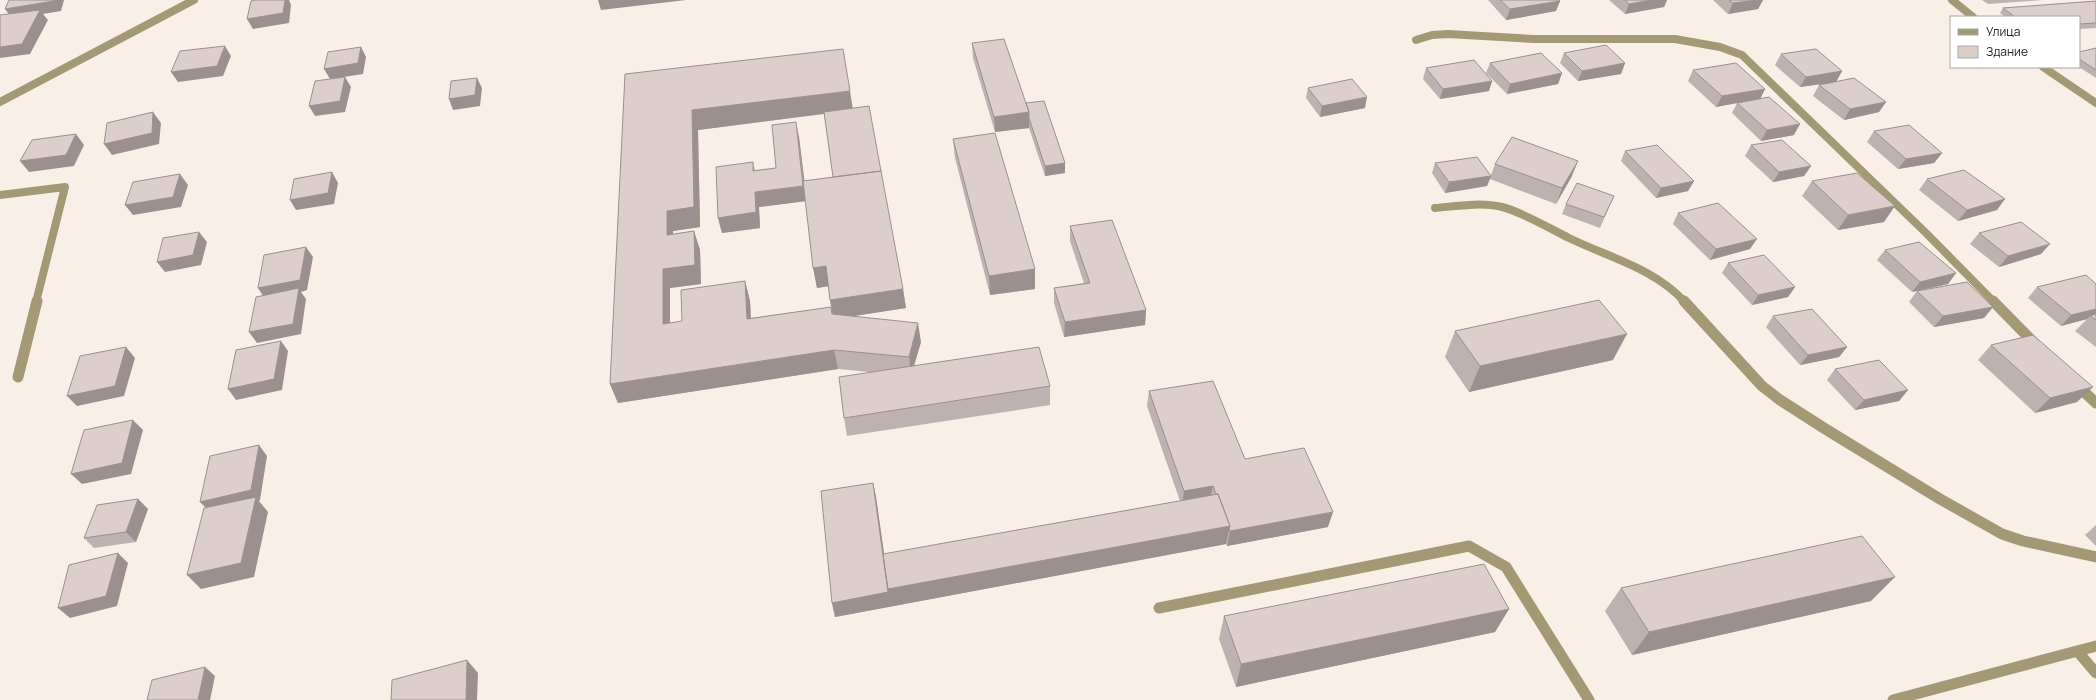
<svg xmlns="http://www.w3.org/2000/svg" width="2096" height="700" font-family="Manrope,sans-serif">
	<rect width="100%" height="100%" fill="#f8efe6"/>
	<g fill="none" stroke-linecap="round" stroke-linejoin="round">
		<path stroke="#a49975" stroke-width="8" d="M1416,40L1432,35L1448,34L1533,39H1675L1720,47L1742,55L1926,233L1994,302
			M0,195L65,187L36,302
			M1435,208C1457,206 1481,202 1502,207C1520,211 1551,229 1569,238C1610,258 1654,268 1685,302"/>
		<path stroke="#a49975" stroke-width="11" d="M1684,301L1762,386L1780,400L1827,430L1940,499L2002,534L2023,541L2096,557
			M1993,301L2037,346
			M18,377L37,301
			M2077,385L2096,403
			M1159,608L1469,546L1506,567L1589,700
			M2078,652L2096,673
			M1893,700L2096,646"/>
		<path stroke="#a49975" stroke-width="8" d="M1952,0L1973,17
			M2043,67L2096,103
			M0,102L194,0"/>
	</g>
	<path fill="#bdb2af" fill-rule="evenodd" d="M1488,0H1558L1560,1L1556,11L1506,20Z
		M1609,0H1667L1664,7L1625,14Z
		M1713,0H1763L1758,9L1728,14Z
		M1982,0H2043L1988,4Z
		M2096,1V28L2079,29V17H2005L2000,13L2003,8Z
		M972,43L1026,103L1065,163V173L1045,176L1029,128L995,132L973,58Z
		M2096,48V78L2079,67V52Z
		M1564,53L1625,63L1621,74L1578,81L1560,63Z
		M1781,54L1842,71L1836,82L1800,87L1775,65Z
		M1490,63L1562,73L1558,84L1507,94L1486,73Z
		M1426,68L1492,81L1489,91L1440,99L1423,79Z
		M1693,70L1765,89L1760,99L1794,135L1761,141L1732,113L1737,103L1716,107L1688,81Z
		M625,74L853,108L903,289L906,308L854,316L921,342L914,365L1050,386V405L847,436L844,418L869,372L838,369L618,403L610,384ZM824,114L833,177L804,181L799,137L776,168L755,170L753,162L718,218L722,233L760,228L759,207L805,201L817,288L828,286L832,314L831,307L751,318L750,301L745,281L682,321L670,323V288L701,284L700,250L694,231L673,234V231L700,227L698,130Z
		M1819,85L1886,102L1879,112L1844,120L1813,96Z
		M1308,88L1365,108L1320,117L1306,98Z
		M1874,131L1942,153L1934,163L1898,169L1867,142Z
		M953,139L1035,269V289L990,295L955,158Z
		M1751,145L1811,166L1804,176L1773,182L1745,156Z
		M1625,151L1694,181L1688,191L1656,198L1621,161Z
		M1435,163L1491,175L1495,164L1572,176L1556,204L1490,179L1487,186L1445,193L1432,173Z
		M1927,179L1997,210L1958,221L1919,190Z
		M1812,181L1884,222L1838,230L1802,196Z
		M1614,196L1600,228L1562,214L1566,204Z
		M1678,213L1750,249L1710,260L1673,224Z
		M1070,226L1146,310L1145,325L1064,337L1054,303V288L1084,283L1070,241Z
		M1979,233L2041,254L1999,267L1970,244Z
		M1885,250L1956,273L1948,284L1912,292L1877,260Z
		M1728,263L1795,287L1788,297L1752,305L1722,273Z
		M2096,284V347L2075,331L2087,319L2061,326L2028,298L2037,287Z
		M1917,291L1993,307L1984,318L1934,327L1909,302Z
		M1773,316L1847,347L1839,357L1800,365L1766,327Z
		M1455,331L1613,360L1469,392L1445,357Z
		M1991,345L2077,402L2035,413L1978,360Z
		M1835,369L1908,390L1899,401L1855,410L1827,380Z
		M1149,391L1245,459L1328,527L1227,546L1226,544L835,617L832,603L873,483L876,497L884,554L1180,501L1147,406Z
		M138,499L148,509L136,542L94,548L84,538Z
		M2096,525V546L2085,535Z
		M1621,588L1871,601L1632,655L1605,611Z
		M1509,609L1495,632L1236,687L1219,639L1224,616Z"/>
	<path fill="#9a918e" d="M54,0H64L61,11L43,14L48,20L30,54L0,58V47L13,20L5,9Z
		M285,0H289L291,5L289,23L253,29L247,19Z
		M598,0H686L601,10Z
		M1652,0H1667L1664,7L1625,14L1629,4Z
		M1758,0H1763L1758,9L1728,14L1733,3Z
		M1560,1L1556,11L1506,20L1510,9Z
		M225,46L231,56L223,76L178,82L171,72Z
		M361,47L366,57L363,74L330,79L324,69Z
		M1625,63L1621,74L1578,81L1582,71Z
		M1842,71L1836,82L1800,87L1806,77Z
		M1562,73L1558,84L1507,94L1510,84Z
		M345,77L351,87L345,112L315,116L309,106Z
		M477,78L482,88L480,106L453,110L449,99Z
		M1492,81L1489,91L1440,99L1443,89Z
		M1765,89L1760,99L1737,103L1716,107L1722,96Z
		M850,91L853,110L698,130L700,227L673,231V254L667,235V211L692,110Z
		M1367,97L1365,108L1320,117L1322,106Z
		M1886,102L1879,112L1844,120L1850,109Z
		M153,112L161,123L159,144L112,155L104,144Z
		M1029,112V128L995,132L994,117Z
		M796,122L799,137L807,201L759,207L760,228L722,233L718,218L755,192L804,186Z
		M1800,124L1794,135L1761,141L1767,130Z
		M76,134L84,145L74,166L29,172L20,161Z
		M1942,153L1934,163L1898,169L1906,159Z
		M1578,161L1572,176L1556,204L1562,188Z
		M1065,163V173L1045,176V166Z
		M1811,166L1804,176L1773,182L1779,172Z
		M332,172L338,183L334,204L296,210L290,200Z
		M180,174L188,185L181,207L133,215L125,205Z
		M1491,176L1487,186L1445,193L1449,182Z
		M1694,181L1688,191L1656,198L1661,188Z
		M2005,199L1997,210L1958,221L1967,210Z
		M1895,206L1884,222L1838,230L1848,215Z
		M694,231L700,250L701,284L670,288V344L663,324V269Z
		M199,232L207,242L201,265L165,272L157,262Z
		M1757,239L1750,249L1710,260L1716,249Z
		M2050,244L2041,254L1999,267L2008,256Z
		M306,247L313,257L307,290L301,292L306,299L301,334L257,343L249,332L265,299L258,288Z
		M826,266L830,286L817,288L813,268Z
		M1035,269V289L990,295L989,276Z
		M1956,273L1948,284L1912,292L1920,282Z
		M745,281L750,301L752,338L747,319Z
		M1795,287L1788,297L1752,305L1758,295Z
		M903,289L906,308L834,319L830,300Z
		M1993,307L1984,318L1934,327L1943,316Z
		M2096,309V317L2090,316L2087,319L2061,326L2071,315Z
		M1146,310L1145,325L1064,337L1065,322Z
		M918,323L921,342L911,376L909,357Z
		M1627,334L1613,360L1469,392L1480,366Z
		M281,341L288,351L282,390L236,400L228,389Z
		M126,347L135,358L124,396L77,406L67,396Z
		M1847,347L1839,357L1800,365L1808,355Z
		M834,350L838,369L618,403L610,384Z
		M2093,387L2077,402L2035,413L2050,398Z
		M1908,390L1899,401L1855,410L1864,400Z
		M133,420L143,430L131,474L82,484L71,474Z
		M259,445L267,456L260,500L259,501L268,512L254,577L201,589L187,575L210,512L200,502Z
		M873,483L876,497L889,588L1230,526L1226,544L835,617L832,603Z
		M1213,486L1210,500L1182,505L1184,491Z
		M138,499L148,509L136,542L126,532Z
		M1333,512L1328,527L1227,546L1230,531Z
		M118,553L128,563L117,606L70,618L58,608Z
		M1895,577L1871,601L1632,655L1649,632Z
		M1509,609L1495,632L1236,687L1241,664Z
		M467,660L478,673L477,700H466Z
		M205,667L215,676L210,700H198Z"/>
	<path fill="#dccfcb" stroke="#9a918e" d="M9,0H54V1L5,9Z
		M255,0H285L283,13L247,19L251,1Z
		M1500,0H1558L1560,1L1510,9Z
		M1625,0H1652L1629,4Z
		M1729,0H1758L1733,3Z
		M2096,1V23L2079,24V17H2015L2003,8Z
		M40,10L22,44L0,47V15Z
		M1004,39L1029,112L994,117L972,43Z
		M1606,45L1625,63L1582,71L1564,53Z
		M225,46L217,66L171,72L180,51Z
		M361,47L358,63L324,69L328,52Z
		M2096,48V70L2079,59V52Z
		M843,49L850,91L692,110L694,207L667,211V235L694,231L695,265L663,269V324L682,321L681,290L745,281L747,319L831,307L832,314L918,323L909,357L834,350L610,384L625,74Z
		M1816,49L1842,71L1806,77L1781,54Z
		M1541,53L1562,73L1510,84L1490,63Z
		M1474,60L1492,81L1443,89L1426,68Z
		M1736,63L1765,89L1722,96L1693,70Z
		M345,77L340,101L309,106L315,81Z
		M477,78L475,95L449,99L451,81Z
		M1854,78L1886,102L1850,109L1819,85Z
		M1352,79L1367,97L1322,106L1308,88Z
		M1769,97L1800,124L1767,130L1737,103Z
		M1044,101L1065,163L1045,166L1029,118V112L1026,103Z
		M869,106L881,171L833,177L824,112Z
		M153,112L152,133L104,144L107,123Z
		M796,122L803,186L755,192L756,212L718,218L716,167L753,162V171L776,168L772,125Z
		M1909,125L1942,153L1906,159L1874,131Z
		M995,133L1035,269L989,276L953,139Z
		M76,134L66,155L20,161L32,140Z
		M1512,137L1578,161L1562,188L1495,164Z
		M1782,140L1811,166L1779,172L1751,145Z
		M1657,145L1694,181L1661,188L1625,151Z
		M1477,157L1491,176L1449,182L1435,163Z
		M1964,170L2005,199L1967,210L1927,179Z
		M881,171L903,289L830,300L826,266L813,268L803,181Z
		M332,172L328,193L290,200L294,179Z
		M1857,173L1895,206L1848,215L1812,181Z
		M180,174L173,197L125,205L133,182Z
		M1577,183L1614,196L1604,217L1566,204Z
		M1718,203L1757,239L1716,249L1678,213Z
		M1112,220L1146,310L1065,322L1054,288L1090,283L1070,226Z
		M2021,222L2050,244L2008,256L1979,233Z
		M199,232L193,255L157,262L163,238Z
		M1919,242L1956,273L1920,282L1885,250Z
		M306,247L300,280L258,288L264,255Z
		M1764,255L1795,287L1758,295L1728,263Z
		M2086,275L2096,284V309L2071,315L2037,287Z
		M1967,282L1993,307L1943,316L1917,291Z
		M299,288L293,324L249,332L256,297Z
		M1599,300L1627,334L1480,366L1455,331Z
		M1812,309L1847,347L1808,355L1773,316Z
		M2096,314V320L2090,316Z
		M2033,335L2093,387L2050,398L1991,345Z
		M281,341L274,379L228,389L236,350Z
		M126,347L115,386L67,396L80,356Z
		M1039,347L1050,386L844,418L839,377Z
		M1879,360L1908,390L1864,400L1835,369Z
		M1213,381L1245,459L1304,448L1333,512L1230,531L1229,530L1230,526L1218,494H1216L1213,486L1184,491L1149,391Z
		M133,420L122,463L71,474L84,430Z
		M259,445L251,490L200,502L210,456Z
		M873,483L888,592L832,603L821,491Z
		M1218,494L1230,526L888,589L883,554Z
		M256,497L241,563L187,575L204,508Z
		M138,499L126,532L84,538L97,505Z
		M1862,536L1895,577L1649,632L1621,588Z
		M118,553L106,596L58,608L69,565Z
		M1484,564L1509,609L1241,664L1224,616Z
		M467,660L466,700H391L392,680Z
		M205,667L198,700H147L152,680Z"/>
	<rect x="1950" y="16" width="130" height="52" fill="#ffffff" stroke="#a8a7a6"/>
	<rect x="1958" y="29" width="20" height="6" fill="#a49975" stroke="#a8a7a6"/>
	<text x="1986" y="36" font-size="12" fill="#262320">Улица</text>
	<rect x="1958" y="46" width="20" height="12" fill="#dccfcb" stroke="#a8a7a6"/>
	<text x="1986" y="56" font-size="12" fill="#262320">Здание</text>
</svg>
